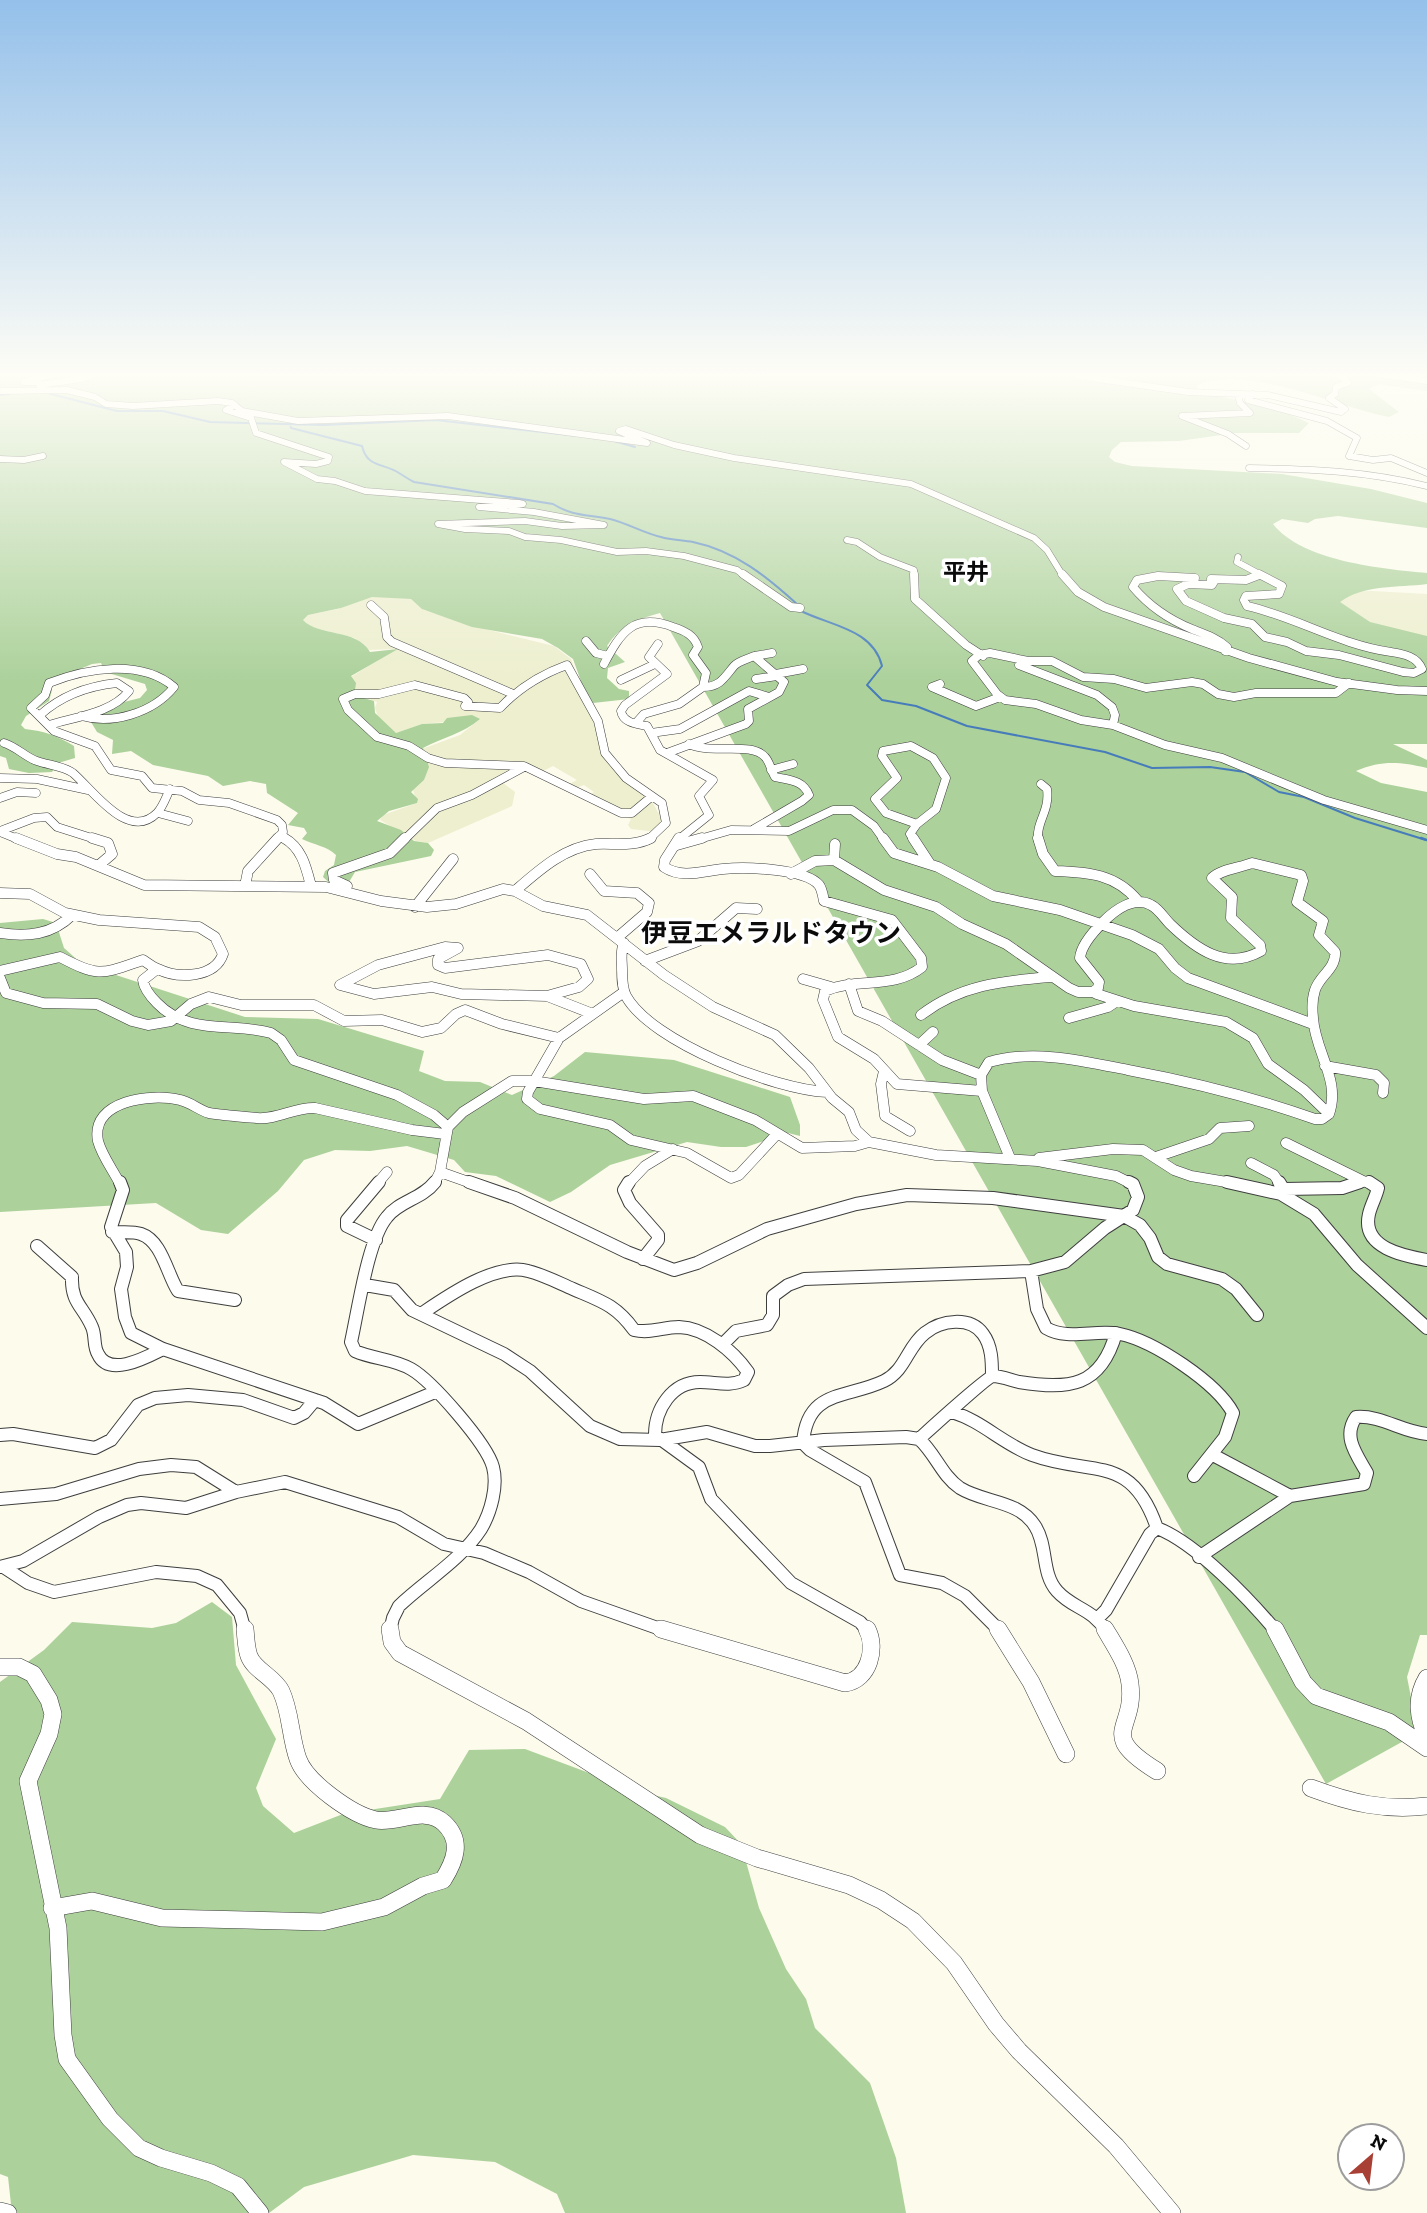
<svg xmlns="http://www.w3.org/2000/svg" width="1427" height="2213" font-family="'Zilla Slab','Noto Sans JP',serif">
	<rect width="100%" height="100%" fill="#fcfbec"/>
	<path fill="#edefcf" d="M1372,591L1427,594V643L1322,612L1336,592Z
		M369,596L411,599L424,610L477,627L554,646L571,659L604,751L617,766L646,791L664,823L658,832L631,829L628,825L631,819L586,797L594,792L584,785L573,789L567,785L577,780L553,766L541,772L523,767L499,780L515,792L512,806L428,843L416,841L380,820L383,815L417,803L413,790L424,780L428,766L422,749L460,735L480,719L422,724L396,733L382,728L375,708L377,702L358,695L351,677L396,649L367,650L355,638L311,627L303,620L308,615L338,609Z"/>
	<path fill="#acd19b" d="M0,372H1427V391L1378,384L1369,389L1399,412L1389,417C1336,407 1244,362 1196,386L1200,392C1238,401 1274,405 1309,423L1299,433H1236L1179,441L1121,442L1112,450L1109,457L1115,462L1132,466L1282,474L1371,489L1427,503V528L1338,516L1315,519L1308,523L1282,519L1273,524C1302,561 1382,569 1427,573V584C1398,588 1364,584 1340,602L1370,622L1427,636V744H1393L1427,760V768C1400,762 1382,760 1356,771L1381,783L1427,792V1635H1420L1407,1677L1418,1733L1326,1784L660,613C636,620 621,625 607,646L625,662L608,668L607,678L619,689L629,691V699L593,703L582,684L573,659L558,648L542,639L472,627L422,609L411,599L372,597L341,608L308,615L303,620C319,637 356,628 370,652L398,649L351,676L356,683L355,690L360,697L374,701L375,713L396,733L422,724L443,723L447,718L472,715L480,719C463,734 443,737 423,748L429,767L424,780L411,792L418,799L417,803L389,811L377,821L401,830L414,841L428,843L434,850L431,856L355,872L349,882L333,886L323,877L325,871L334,865L336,855C327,846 314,845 302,839L307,833L304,828L288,825L298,813L267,793L266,784L250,781L223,786L208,776L153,765L131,751L112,754L113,740L97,732L91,722L120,703L140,698L147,690L145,684L105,672L101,663L92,664L47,683L52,690L49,701L26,716L21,725L25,729C44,731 58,736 74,746L75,758L58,763L52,772L29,773L9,769L6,758L0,756Z
		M43,919L56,923L64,948L82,964L245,1017L318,1019L424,1051L419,1071L445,1081L480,1082L512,1095L554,1076L585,1052L674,1060L790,1097L800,1125V1136L788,1133L746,1147H721L687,1142L610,1165L571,1192L550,1202L496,1176L465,1172L454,1160L407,1146L370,1151L335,1150L304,1160L278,1191L228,1234L201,1230L156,1203L0,1212V923Z
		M212,1602L232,1617L236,1665L276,1739L256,1788L263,1806L294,1833L343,1814L440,1799L469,1750L525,1749L640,1792L666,1798L725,1827L741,1844L759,1908L786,1969L806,1999L815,2028L870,2083L896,2158L906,2213H565L557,2194L495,2162L413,2155L304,2187L269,2213H12L8,2177L0,2174V1682L44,1650L72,1622L152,1628L176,1623Z"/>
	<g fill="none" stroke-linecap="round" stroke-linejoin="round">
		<path stroke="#477cbb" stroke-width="2" d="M47,393L117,411H163L210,422L323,425L436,420L577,436
			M0,395L9,394
			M290,424L291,428L362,446C367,468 384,463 399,473C404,476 408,479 414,482L553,504C574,517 587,514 610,519C627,523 643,533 661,537C671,540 682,540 693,542C736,551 767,577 798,605
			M614,441L635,447
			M801,611C831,626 873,629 882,666L867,685L882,700L916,706L967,726L1105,752L1152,768L1210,767L1245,772L1279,792L1304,797L1355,818L1426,840"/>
		<path stroke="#477cbb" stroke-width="2.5" d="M1421,838L1427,840"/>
		<defs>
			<path id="minor-far4" d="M1366,372L1427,381
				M1078,376L1188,392L1268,395L1341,412L1345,409L1329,398L1335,394L1336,387L1348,383L1337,372
				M38,382H24L61,372
				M39,385L81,379L100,372
				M2,391L67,390L95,397L106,404L133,406L218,401L232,403L242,411L298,421L448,416L647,443L619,431L626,429L674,445L734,458L911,484L1034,538L1047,550L1063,576
				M1238,394L1240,403L1250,413L1182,416L1228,434L1246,446
				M1253,394L1248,400L1327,421L1357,438L1349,456L1373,460L1391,458L1427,473
				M235,405L226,410L251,418L256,433L329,457L328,461L316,464L284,462L317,479L335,481L365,491L519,503L523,504L479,507L534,512L604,525L562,526L525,521L438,524L465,529L509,531L525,537L561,540L617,552L646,551L684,556L737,570L745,576
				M0,459L24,460L43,456
				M1249,468C1312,469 1366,471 1427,486
				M847,540L857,542L880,557L914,570V576
				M1238,557L1237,562L1263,576"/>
			<path id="minor-far3" d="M743,574L791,607L800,608
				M914,574L915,599L966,645L983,656
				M1062,574L1078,592L1104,607L1249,658L1337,682L1397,690L1427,691
				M1195,578L1158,576L1137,580L1133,587C1149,606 1170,620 1192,629C1205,634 1217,638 1227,647L1225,651
				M1211,579L1246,580L1259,575
				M1215,580L1212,585L1188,584L1177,589L1186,601L1224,618L1252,624L1265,637L1287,642L1306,651L1339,655L1403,672L1414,673L1422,669C1417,656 1403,654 1391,652C1340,645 1296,617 1247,606L1244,600L1246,596L1279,594L1282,586L1259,574
				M371,605L384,617L387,637L392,642L513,694
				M586,641L596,653L608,656
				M658,644L649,657L667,674L625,705L621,711C623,723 637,724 647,726L660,750L713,780L699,796L709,815L678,840
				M755,656L772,653
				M604,664C621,632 634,612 673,627C685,631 694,635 698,647L693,655L706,673L703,687C720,687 724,678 734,666C738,661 748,659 754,656L784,682L779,692L748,709L749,721L746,724L667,753
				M1019,665L1097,695L1112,707L1115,715L1113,725
				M776,674L803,669
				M756,679L777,676
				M621,680L655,664
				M1349,683L1336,693H1256L1234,697L1218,694L1203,684L1192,682L1146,688L1114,679L1083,677L1052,661H1028L990,653L979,655L972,661L997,694L1005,700L1036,704L1081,720L1113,725L1165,745L1222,758L1324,800L1427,830
				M940,684L932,687L976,706L1000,697
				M40,715C62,695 88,686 117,683L129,691C112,713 75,717 49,725
				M81,716C112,725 153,713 174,687C141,659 87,668 49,683L45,695L31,708L54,731L95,746L111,770L142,776L152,788L182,791L199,800L229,803L277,820L282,825L283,832L276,840
				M636,723L644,714L679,704L703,687
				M651,733L680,729L749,691L769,697
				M4,743C17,747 25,757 37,761C48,765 64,766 73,773C93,790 128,842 157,813C163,807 166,797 170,789
				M689,744C710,755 752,741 765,757C770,762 771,771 775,777C789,780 803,780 809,795L802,801L754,829
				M911,746L933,758L946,778L936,809L917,824L886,813L875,799L897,778L882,756L883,751Z
				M771,770L793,764
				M0,778L37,779L88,790
				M0,798L17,792L36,793
				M158,813L188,821
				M0,831L34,818L47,817L57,827L98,840
				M0,832L20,840
				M279,836L287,840
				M404,840L437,808L472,795L524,767
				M648,840L666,823L662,803L626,778L605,753L598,721L567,665C542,674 518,689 500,708L465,706L468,702L464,698L415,685L379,694H355L343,699L348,710L377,737L409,746L428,758L445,763L524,766L621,813H632L651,797
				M696,840L731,830L789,831L833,810H852L874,826L884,840
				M914,840L910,834L917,824
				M1038,840C1036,821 1050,812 1047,789L1041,784"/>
			<path id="minor-far2" d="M16,838L57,854L76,857L144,885L326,887L381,901L427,907L456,904L503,889L515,891L543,906L587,915L664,975L713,1007L775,1035L809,1068L832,1098L849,1112L856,1130L869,1142L936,1155L1038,1161L1116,1176L1132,1184
				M92,838L108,843L112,854L98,866
				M284,838C302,848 306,867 311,886
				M679,838L665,860L664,867C682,879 703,871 723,869C744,867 805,868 819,885C822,889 823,896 824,901L892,920L921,958L922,967C893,990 857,977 825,991L823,1000L838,1037L874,1059L897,1084L982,1091
				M883,838L894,853L938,867L993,896L1060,910L1132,935L1159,949L1175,968L1188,978L1313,1024
				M913,838L930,864
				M1038,838L1043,854L1055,871C1088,872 1116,874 1138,901
				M677,845L702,838
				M834,860L835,844
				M1252,863L1301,875L1303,881L1297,902L1323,921L1319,935L1335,952C1336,969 1320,975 1315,990C1312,999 1312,1009 1313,1018C1315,1052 1341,1080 1329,1114L1304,1090L1268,1064L1253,1038L1226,1022L1134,1006L1097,994L1093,992L1098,988L1099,982L1080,958C1081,945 1094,931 1103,922C1115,910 1134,896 1151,905C1159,909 1164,918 1170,924C1196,949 1226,971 1261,951L1260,945L1231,918L1232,897L1212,878C1221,869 1240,868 1252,863Z
				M590,874L604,891L637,893L649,903L647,912L618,937
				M791,874L815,861L834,860L884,890L936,907L962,924L1006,944L1069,988L1078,992H1093
				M245,886L248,871L278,838
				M347,886L334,880L333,873L390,853L405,838
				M515,891C538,871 564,847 596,844C615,843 633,847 651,838
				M0,893L30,894L65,913L99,920L199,927L215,937L223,954C215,978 178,979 158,969C152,967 148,963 143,960C102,974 100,978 60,957L0,971
				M415,907L453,859
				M0,933C27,937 52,935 72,915
				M624,943C620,952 622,960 622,969C622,978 622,988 626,996C651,1042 776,1090 827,1092
				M445,947L458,948L438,959V965L445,968L548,955L581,964L588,979L579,987L547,996L461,994L432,987L374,994L340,985L378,965Z
				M645,961L698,941L736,908L757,909
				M157,969L143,980C144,989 151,997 157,1003C189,1036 232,1022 271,1033L281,1040L294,1060L397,1095L434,1115L448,1127
				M0,978L6,993L43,1003L97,1004L132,1021L148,1025L171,1021L191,1004L209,997L241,1005H314L344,1021L382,1020L422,1032L441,1028L456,1014L465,1010L502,1024L559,1038
				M803,979L831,987
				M849,984L858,1011L882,1021L942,1060L981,1075
				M624,992L559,1038L528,1092L527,1099L540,1109L610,1125L631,1140L687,1153L731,1178L739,1175L777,1134
				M547,996L593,1014
				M921,1015C960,985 1002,981 1050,977
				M1069,1018L1108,1007L1117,1001
				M919,1045L933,1032
				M1325,1066L1376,1075L1384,1083L1383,1093
				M884,1071L881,1084L885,1116L910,1131
				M1286,1143L1363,1181
				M1156,1157L1209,1139L1220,1128L1249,1126
				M1010,1158L982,1091L981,1075L989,1062C1034,1049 1083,1061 1128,1070C1192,1082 1253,1097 1315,1119H1322L1329,1114
				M1039,1158L1113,1149L1143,1150L1174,1170L1191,1176L1238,1184
				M1251,1163L1274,1175L1280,1184
				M440,1172L474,1184
				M120,1184C113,1170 102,1156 98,1141C90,1100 152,1093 180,1100C190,1102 199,1110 209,1113C220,1115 245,1117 257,1118C277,1120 295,1107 315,1108L412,1130L445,1134
				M377,1184L387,1172
				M434,1184L440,1172L448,1127L463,1112L512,1081H534L644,1099L693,1096L755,1120L802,1148L855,1146L869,1142
				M628,1184L645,1166L673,1149
				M1355,1184L1363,1181L1372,1184"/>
			<path id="minor-far1" d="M120,1182L123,1190L111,1227L126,1252L127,1267L121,1289L125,1317L131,1333L163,1349L324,1403L358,1424L435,1392
				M469,1182L515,1198L627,1252L674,1270L697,1263L767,1229L856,1204L907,1195L993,1198L1124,1216L1140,1225L1150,1238L1158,1257L1167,1264L1222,1279L1236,1289L1257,1315
				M629,1182L624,1190L630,1203L658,1235V1240L643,1259
				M1227,1182L1281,1194L1314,1214L1357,1265L1427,1328
				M1279,1182L1284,1190
				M1369,1182L1378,1188C1376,1197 1371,1205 1369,1214C1361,1248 1404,1256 1427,1260
				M1281,1194L1285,1189L1342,1188L1360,1182
				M112,1232C121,1233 132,1231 141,1234C162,1241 167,1274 178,1291L235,1300
				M376,1240L347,1226V1220L379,1182
				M37,1246L72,1277C71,1303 83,1306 92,1327C96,1336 93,1346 98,1354C109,1378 147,1357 163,1349
				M1031,1271L1037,1309L1046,1328C1068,1341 1096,1329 1120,1334C1154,1341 1217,1383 1233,1413L1225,1437L1194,1476
				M365,1285L394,1290L412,1310L504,1354L530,1371L590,1426L620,1439L660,1440L707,1432L755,1446H770L824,1440L906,1437L919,1439C935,1453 942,1476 960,1488C984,1503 1019,1500 1035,1526C1048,1546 1041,1573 1057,1591C1073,1609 1092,1608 1106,1631
				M421,1314C446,1297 496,1262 528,1271C544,1275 559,1283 573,1289C601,1301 616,1305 634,1330C650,1334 663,1327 679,1327C706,1328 733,1351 748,1372L744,1380C729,1387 716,1382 700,1382C672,1382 655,1409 655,1435L699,1467L711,1499L791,1583L860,1622L868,1631
				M722,1345L736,1331L767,1325L773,1315V1296L788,1285L804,1279L1031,1271L1065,1262L1105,1228L1133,1210L1138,1197L1133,1184L1129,1182
				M992,1376C992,1362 992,1346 983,1334C970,1316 941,1320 925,1333C907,1347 906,1370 884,1381C846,1399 807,1389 803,1443L810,1450L865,1482L900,1575L942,1583L965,1596L1000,1631
				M952,1412C982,1421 1003,1444 1032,1455C1092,1477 1131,1452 1157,1528
				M0,1435L13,1434L95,1448L111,1440L138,1405L155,1398L188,1395L243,1400L294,1418L304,1413L315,1400
				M919,1439C929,1430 987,1377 993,1376C1000,1376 1011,1380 1019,1382C1069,1390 1101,1387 1116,1333
				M1213,1455L1290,1496
				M0,1499L56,1494L139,1469L171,1465L196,1467L236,1492
				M1157,1528C1196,1543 1249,1599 1276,1631
				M1199,1557L1290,1496L1364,1484L1367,1473C1357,1455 1342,1437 1356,1417C1381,1415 1402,1432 1427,1434
				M0,1567L23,1561L99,1517L127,1505L141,1503L186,1508L236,1492L285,1482L398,1517L444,1544L484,1553L529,1572L581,1601L666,1631
				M5,1568L28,1583L54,1592L156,1572L197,1576L217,1585L240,1613L245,1631
				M1099,1617L1106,1610L1150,1534L1157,1528
				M390,1631L393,1618L399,1606C425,1581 461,1560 481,1529C491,1512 498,1486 493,1467C487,1444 432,1381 411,1369C394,1359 373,1359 355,1351L351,1342C358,1311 368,1239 387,1217C399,1201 422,1199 435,1182"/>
			<path id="minor" d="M390,1629L392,1642L400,1653L526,1721L700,1835L757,1858L849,1885L881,1900L913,1921L954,1963L996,2024L1019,2051L1116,2146L1172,2213
				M661,1629L845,1683C869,1680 877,1648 867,1629
				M998,1629L1031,1682L1066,1754
				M1105,1629C1115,1646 1128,1665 1130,1684C1136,1731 1096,1733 1157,1771
				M1275,1629L1303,1682L1316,1696L1389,1722L1427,1748
				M0,1667H19L33,1674L49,1700L53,1714L49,1734L28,1781L58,1928L63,2035L67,2059L110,2119L139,2148L161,2158L211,2173L238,2186L260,2213
				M1427,1678C1415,1698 1418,1717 1427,1738
				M1311,1788C1351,1803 1385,1811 1427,1806
				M52,1908L92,1901L162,1918L322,1922L384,1907L423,1886L443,1880C455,1861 463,1841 444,1823C425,1805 397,1824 376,1820C352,1815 306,1782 298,1759C290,1737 291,1712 281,1691C274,1677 254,1670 249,1656C246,1648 246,1638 245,1629
				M0,2211L8,2213"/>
		</defs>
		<use href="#minor-far4" stroke="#3e3e3e" stroke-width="7"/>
		<use href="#minor-far3" stroke="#3e3e3e" stroke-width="9"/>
		<use href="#minor-far2" stroke="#3e3e3e" stroke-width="11"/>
		<use href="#minor-far1" stroke="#3e3e3e" stroke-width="14"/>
		<use href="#minor" stroke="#3e3e3e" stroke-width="18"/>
		<use href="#minor-far4" stroke="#fff" stroke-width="6"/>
		<use href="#minor-far3" stroke="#fff" stroke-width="8"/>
		<use href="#minor-far2" stroke="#fff" stroke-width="10"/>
		<use href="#minor-far1" stroke="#fff" stroke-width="12"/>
		<use href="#minor" stroke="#fff" stroke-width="17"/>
	</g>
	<linearGradient id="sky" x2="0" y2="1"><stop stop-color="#94c0ea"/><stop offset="0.55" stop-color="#fefdf6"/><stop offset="1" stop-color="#fefdf6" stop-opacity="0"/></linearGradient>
	<rect width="1427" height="682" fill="url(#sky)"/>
	<g text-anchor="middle" stroke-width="7" stroke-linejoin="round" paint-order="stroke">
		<g font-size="23" font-weight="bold" fill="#0b0b0b" stroke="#fff">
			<text x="966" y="580">平井</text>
		</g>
		<g font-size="26" font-weight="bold" fill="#0b0b0b" stroke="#fff">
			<text x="771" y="942">伊豆エメラルドタウン</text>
		</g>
	</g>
	<g transform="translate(1371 2157) rotate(28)"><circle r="33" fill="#ffffff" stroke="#9d9d9d" stroke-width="2"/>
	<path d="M0-5L12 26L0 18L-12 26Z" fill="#a94035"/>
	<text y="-10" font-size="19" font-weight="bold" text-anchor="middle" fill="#0b0b0b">N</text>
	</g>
</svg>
